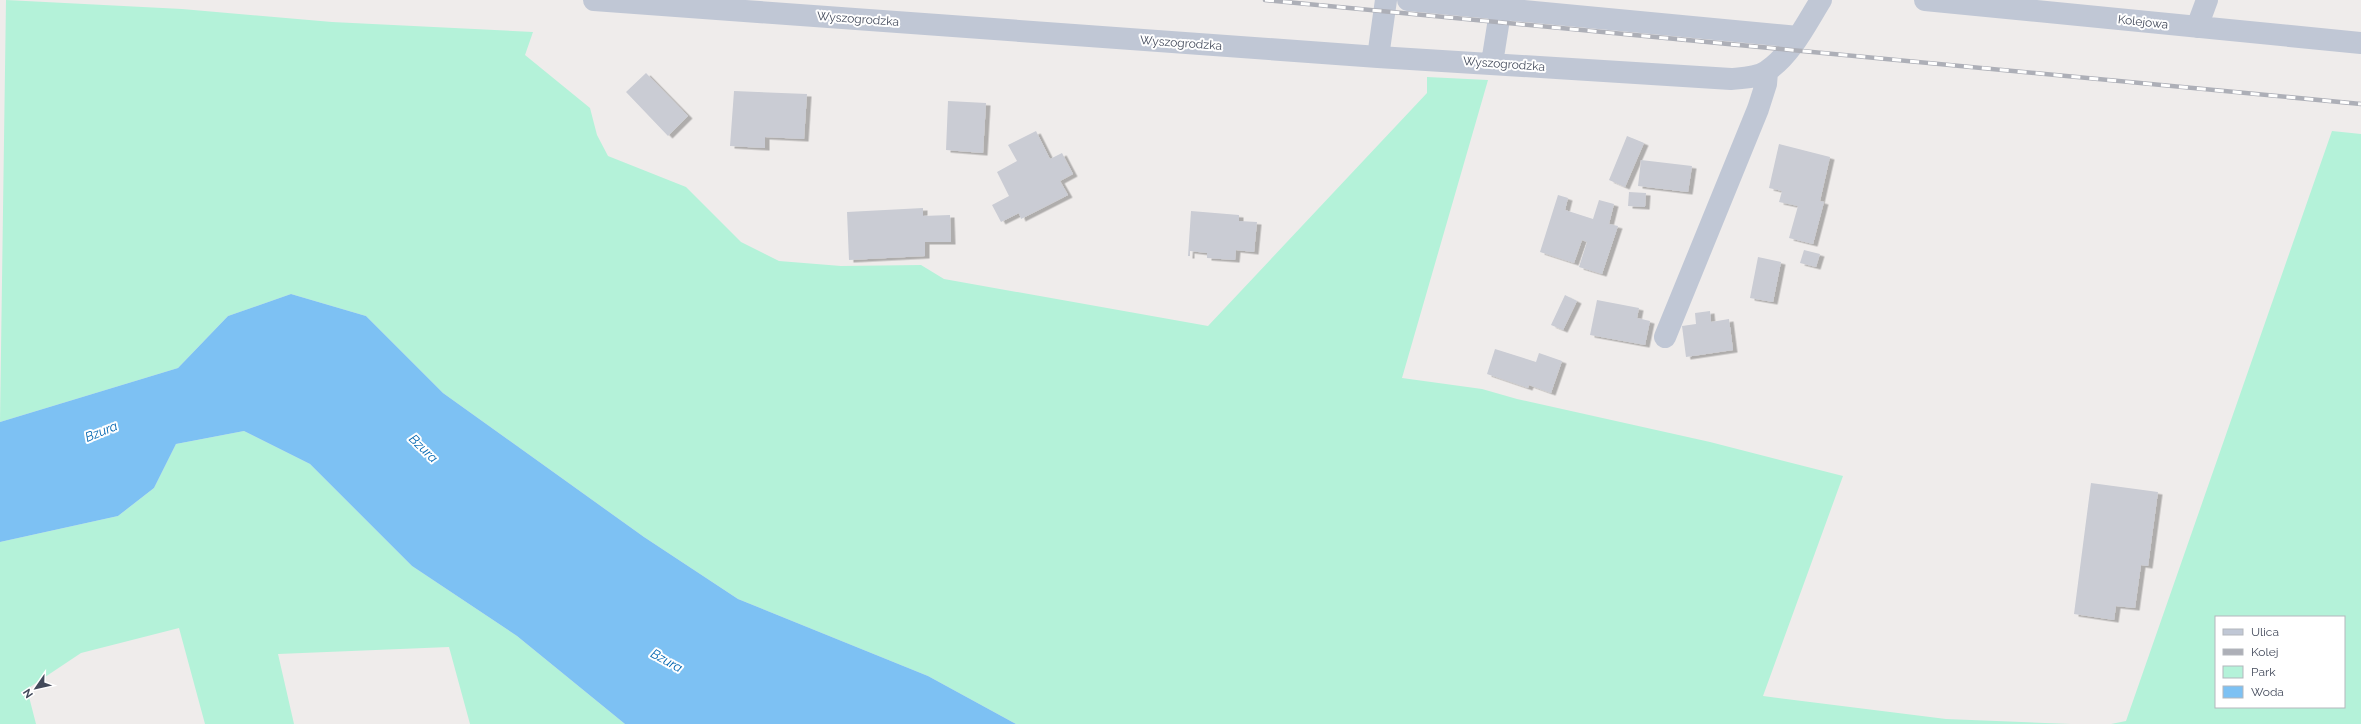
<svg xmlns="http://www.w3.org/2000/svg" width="2361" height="724" font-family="Raleway,sans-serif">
	<defs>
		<filter id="shadow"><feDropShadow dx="4.5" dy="2.5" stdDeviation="0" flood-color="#0004"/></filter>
	</defs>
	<rect width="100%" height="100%" fill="#efeceb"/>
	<path fill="#b4f2d9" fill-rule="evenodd" d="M6,0L182,9L332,22L533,32L525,55L590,108L597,135L608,156L686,187L741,242L779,261L841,266L921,265L944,279L1208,326L1427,93V77L1488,80L1402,378L1482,389L1517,399L1710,442L1843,476L1763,696L1946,719L2071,724H1016L928,676L738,599L644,537L443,393L366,316L291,294L228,316L178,368L0,422Z
		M2332,131L2361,134V724H2111L2126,721ZM2216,617H2344V707H2216Z
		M244,431L310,464L412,566L517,636L625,724H470L449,647L278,654L294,724H205L179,628L81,653L27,689L36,724H0V542L118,516L154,488L176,444Z"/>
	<path fill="#7dc1f3" d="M291,294L366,316L443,393L644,537L738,599L928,676L1016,724H625L517,636L412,566L310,464L244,431L176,444L154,488L118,516L0,542V422L178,368L228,316Z"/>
	<path fill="#caccd4" filter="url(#shadow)" d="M646,73L688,116L668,136L626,92Z
		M734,91L807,94L804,139L765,137V148L730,146Z
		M948,101L986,103L983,153L946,150Z
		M1036,131L1050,159L1062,153L1073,174L1060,181L1068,195L1021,219L1019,213L1001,222L992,205L1009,196L997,172L1017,161L1008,145Z
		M1627,136L1644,143L1625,187L1609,180Z
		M1779,144L1830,157L1820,201L1824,202L1813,244L1789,238L1798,206L1779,202L1782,191L1769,188Z
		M1641,160L1692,166L1688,192L1638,186Z
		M1629,192L1646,193L1645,207L1628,206Z
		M1558,195L1568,198L1565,210L1593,219L1599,200L1614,204L1609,224L1618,226L1602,274L1579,267L1587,242L1582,240L1574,263L1540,252Z
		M923,208V216L950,215L951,242H925V256L849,260L847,212Z
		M1191,211L1239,215V221L1257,222L1254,252L1236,250L1235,260L1207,258V253L1190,251V256H1188Z
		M1804,250L1820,254L1816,267L1800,263Z
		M1758,257L1781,262L1773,302L1750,298Z
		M1565,295L1577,301L1563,330L1551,325Z
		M1597,300L1639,308L1637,318L1650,321L1645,345L1590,335Z
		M1710,311L1711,322L1729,319L1733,350L1686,357L1682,326L1696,324L1695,313Z
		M1495,349L1536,362L1539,353L1562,361L1551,393L1529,385L1528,388L1487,374Z
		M2091,483L2158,492L2148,566L2141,565L2135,608L2116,606L2114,620L2074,614Z"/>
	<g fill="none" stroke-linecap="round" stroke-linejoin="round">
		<path stroke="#c0c7d5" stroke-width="22" d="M594,0L1378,57L1731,79C1743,78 1757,78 1767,71C1791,55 1806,24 1821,0
			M1408,0L1798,37
			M1925,0L2361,43
			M2197,27L2207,0
			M1378,57L1386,0
			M1492,63L1502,0
			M1665,337L1758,109L1766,84L1767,72"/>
		<defs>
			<path id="rail" d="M1265,0L2361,104"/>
		</defs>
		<use href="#rail" stroke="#adafb7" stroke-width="4.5"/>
		<use href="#rail" stroke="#fff" stroke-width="3" stroke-dasharray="9" stroke-linecap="butt"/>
	</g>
	<g text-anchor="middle" stroke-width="4" stroke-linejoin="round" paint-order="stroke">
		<g font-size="12" fill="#434a5b" stroke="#fff">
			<text transform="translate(858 19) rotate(4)" y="4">Wyszogrodzka</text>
			<text transform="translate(2143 22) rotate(6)" y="4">Kolejowa</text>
			<text transform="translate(1181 43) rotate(4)" y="4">Wyszogrodzka</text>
			<text transform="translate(1504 64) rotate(4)" y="4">Wyszogrodzka</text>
		</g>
		<g font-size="13" font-style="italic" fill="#0065b0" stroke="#fff">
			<text transform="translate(101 431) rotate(-22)" y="5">Bzura</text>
			<text transform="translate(424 448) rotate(44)" y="5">Bzura</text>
			<text transform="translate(667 660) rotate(29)" y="5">Bzura</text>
		</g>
	</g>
	<rect x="2215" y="616" width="130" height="92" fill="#ffffff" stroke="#b4b7bd"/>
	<rect x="2223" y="629" width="20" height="6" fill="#c0c7d5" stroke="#b4b7bd"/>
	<text x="2251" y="636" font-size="12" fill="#434a5b">Ulica</text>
	<rect x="2223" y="649" width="20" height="6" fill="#adafb7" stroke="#b4b7bd"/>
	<text x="2251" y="656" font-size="12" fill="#434a5b">Kolej</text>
	<rect x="2223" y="666" width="20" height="12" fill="#b4f2d9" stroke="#b4b7bd"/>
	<text x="2251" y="676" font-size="12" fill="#434a5b">Park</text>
	<rect x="2223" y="686" width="20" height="12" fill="#7dc1f3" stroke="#b4b7bd"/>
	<text x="2251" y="696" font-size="12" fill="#434a5b">Woda</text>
	<g transform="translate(36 688) rotate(236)" stroke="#ffffff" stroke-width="3" paint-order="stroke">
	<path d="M0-3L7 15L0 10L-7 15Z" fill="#434a5b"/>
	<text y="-6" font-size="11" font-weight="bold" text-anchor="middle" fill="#434a5b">N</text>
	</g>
</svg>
